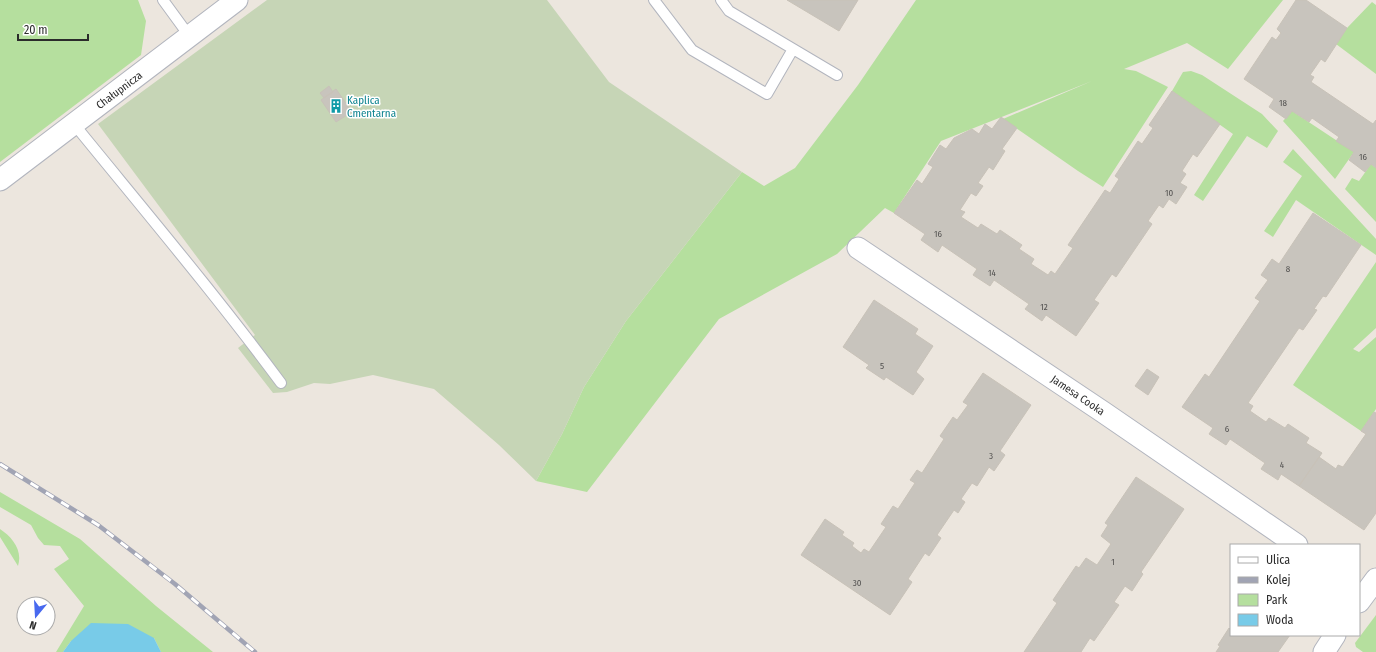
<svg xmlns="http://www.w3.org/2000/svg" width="1376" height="652" font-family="'Fira Sans Condensed',sans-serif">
	<rect width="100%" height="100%" fill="#ece6de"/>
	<path fill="#b5df9e" d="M0,0H138L146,21L141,55L0,162Z
		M916,0H1283L1228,69L1187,43L1124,69L1136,71L1168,87L1103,187L1078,171L1003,119L1092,81L941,141L894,213L885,208L837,254L719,319L587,492L536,481L562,434L584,387L626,321L742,172L764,186L795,168L858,85Z
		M1372,2L1376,5V74L1336,44L1347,28Z
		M1191,71L1202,75L1262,114L1278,131L1267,148L1247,136L1203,201L1194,195L1233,134L1172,91L1183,72Z
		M1292,111L1354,152L1335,179L1283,121Z
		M1293,149L1376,239V255L1296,200L1273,237L1264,231L1302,176L1283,162Z
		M1371,164L1376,168V222L1345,189L1352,178L1359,181Z
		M1376,262V328L1353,349L1359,352L1376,337V409L1361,431L1293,385Z
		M0,492L80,539L156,606L213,652H161L154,638L71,641L63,652H56L84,606L54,569L69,559L60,546L44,545L38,538L31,525L0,507Z
		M0,529C12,537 23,550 18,566L0,537Z
		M1376,615V652H1363L1356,647L1355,643Z"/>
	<path fill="#c6d5b6" d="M267,0H547L609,82L742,172L626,321L584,387L562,434L536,481L499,445L434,389L373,375L330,384L314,383L287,392L273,393L238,348L255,335L98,124Z"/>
	<path fill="#78cbe8" d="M91,623L128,624L154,638L161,652H63L71,641Z"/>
	<path fill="#c8c4bd" stroke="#c8c2b8" d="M787,0H858L839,31Z
		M1296,0H1306L1347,28L1325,62L1321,59L1310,75L1314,77L1311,82L1373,124L1376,120V168L1371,164L1365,172L1349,160L1354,152L1336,141L1339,137L1312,118L1309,122L1292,111L1286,119L1269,107L1274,99L1244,79L1272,37L1276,40L1281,33L1277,29Z
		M329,86L333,92L324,98L320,93Z
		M336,89L352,112L336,122L321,100Z
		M1172,91L1220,124L1197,157L1193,154L1182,171L1186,174L1180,183L1187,187L1176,204L1169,199L1163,208L1159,205L1148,221L1152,224L1116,277L1112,274L1094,300L1099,303L1076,336L1046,315L1042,321L1025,309L1029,304L994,280L990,286L973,275L977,269L942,245L938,252L921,240L925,234L894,213L917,180L922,184L933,167L928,164L940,145L946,149L954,138L972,129L979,134L985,124L992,129L1001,117L1017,128L1002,149L1005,151L993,170L989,167L978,183L983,186L976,196L971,193L960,210L965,212L961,217L978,228L981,224L997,234L1000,230L1022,245L1019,249L1034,259L1031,264L1048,275L1051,271L1055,274L1073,248L1068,245L1105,190L1110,193L1119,179L1115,176L1138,141L1142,144L1153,128L1149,125Z
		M1313,213L1361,245L1326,297L1323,296L1314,309L1317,310L1303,330L1299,328L1248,403L1253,406L1250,411L1266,422L1269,418L1285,428L1288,424L1309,438L1306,443L1322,453L1299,486L1281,474L1278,480L1261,469L1265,463L1230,439L1226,445L1209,434L1213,428L1182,407L1205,374L1209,377L1260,301L1255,298L1268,280L1261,275L1272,259L1279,264Z
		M874,300L918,329L915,334L933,346L916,372L924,379L913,395L886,377L884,380L866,368L869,365L843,347Z
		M1147,369L1159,377L1148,395L1135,386Z
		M983,373L1031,405L1000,451L1005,455L994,471L989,467L977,486L972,483L961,499L965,502L958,513L954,510L937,535L941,538L929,556L925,553L908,579L912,582L890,615L801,555L825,519L844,532L842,535L854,543L852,546L861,553L864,549L869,552L886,527L881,524L893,506L898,509L915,483L910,480L917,470L922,473L944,439L940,436L953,417L957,420L968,405L963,402Z
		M1374,412L1376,413V513L1364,530L1299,486L1319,457L1336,469L1338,465L1343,467L1366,434L1361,431Z
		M1136,477L1184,509L1141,572L1143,574L1132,591L1125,586L1114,602L1119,605L1094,641L1090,638L1081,652H1024L1057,603L1053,600L1076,566L1079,568L1086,558L1097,565L1111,544L1101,536L1108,525L1105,523Z
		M1229,628L1231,630V635H1290L1278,652H1216L1220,646L1218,645Z"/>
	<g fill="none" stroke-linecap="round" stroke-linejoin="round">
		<defs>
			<path id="lane" d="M163,0L190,37
				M654,0L692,50L767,94L793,49
				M721,0L729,11L837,75
				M74,124C144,210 215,294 281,383"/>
			<path id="street" d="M0,180L237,0
				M858,248L1103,412L1297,545
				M1359,602L1376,579
				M1324,652L1335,635"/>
		</defs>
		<use href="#lane" stroke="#b2b5be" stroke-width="12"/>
		<use href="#street" stroke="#b2b5be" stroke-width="23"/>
		<use href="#lane" stroke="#fff" stroke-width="10"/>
		<use href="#street" stroke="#fff" stroke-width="21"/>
		<defs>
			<path id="rail" d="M0,464L98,525L175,584L255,652"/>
		</defs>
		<use href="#rail" stroke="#a1a4b4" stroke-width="4.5"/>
		<use href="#rail" stroke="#fff" stroke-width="3" stroke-dasharray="9" stroke-linecap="butt"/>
	</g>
	<defs>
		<symbol id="building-bare" viewBox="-9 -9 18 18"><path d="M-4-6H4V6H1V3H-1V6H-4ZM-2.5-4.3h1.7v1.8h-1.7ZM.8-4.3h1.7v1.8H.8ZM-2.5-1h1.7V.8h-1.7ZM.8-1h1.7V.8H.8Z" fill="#0f9aa8" stroke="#fff" stroke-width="2.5" paint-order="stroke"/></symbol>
	</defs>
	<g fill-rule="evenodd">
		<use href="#building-bare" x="326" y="96" width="20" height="20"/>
	</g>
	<g text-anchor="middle" stroke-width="3" stroke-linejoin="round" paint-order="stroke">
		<g font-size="9" fill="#525150">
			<text x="1283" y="106">18</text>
			<text x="1363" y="160">16</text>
			<text x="1169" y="196">10</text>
			<text x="938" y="237">16</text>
			<text x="1288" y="272">8</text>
			<text x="992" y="276">14</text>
			<text x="1044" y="310">12</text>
			<text x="882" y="369">5</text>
			<text x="1227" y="432">6</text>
			<text x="991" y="459">3</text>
			<text x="1282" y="468">4</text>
			<text x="1113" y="565">1</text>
			<text x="857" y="586">30</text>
		</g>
		<g font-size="11" fill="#2b2b2b" stroke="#fff">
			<text transform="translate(119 90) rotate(-37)" y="4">Chałupnicza</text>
			<text transform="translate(1078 395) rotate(34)" y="4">Jamesa Cooka</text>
		</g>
		<g font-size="11" fill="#0d838f" stroke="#fff" text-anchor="start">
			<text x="347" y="104">Kaplica<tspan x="347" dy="13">Cmentarna</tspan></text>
		</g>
	</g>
	<rect x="1230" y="544" width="130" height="92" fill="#ffffff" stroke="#aaaaaa"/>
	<rect x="1238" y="557" width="20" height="6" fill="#ffffff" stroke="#aaaaaa"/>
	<text x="1266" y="564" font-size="12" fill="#2b2b2b">Ulica</text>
	<rect x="1238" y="577" width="20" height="6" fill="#a1a4b4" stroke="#aaaaaa"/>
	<text x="1266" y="584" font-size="12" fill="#2b2b2b">Kolej</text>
	<rect x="1238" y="594" width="20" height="12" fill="#b5df9e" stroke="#aaaaaa"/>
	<text x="1266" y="604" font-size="12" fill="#2b2b2b">Park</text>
	<rect x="1238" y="614" width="20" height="12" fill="#78cbe8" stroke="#aaaaaa"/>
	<text x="1266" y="624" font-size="12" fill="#2b2b2b">Woda</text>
	<g transform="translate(36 616) rotate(198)"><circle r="19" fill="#ffffff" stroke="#aaaaaa"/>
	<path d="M0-3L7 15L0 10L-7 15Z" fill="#4869ef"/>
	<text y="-6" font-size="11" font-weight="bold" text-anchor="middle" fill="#2b2b2b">N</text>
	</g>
	<path d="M18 34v6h70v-6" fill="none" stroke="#2b2b2b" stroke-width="2"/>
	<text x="24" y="34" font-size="12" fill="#2b2b2b" stroke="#ffffff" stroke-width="3" paint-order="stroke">20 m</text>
</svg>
